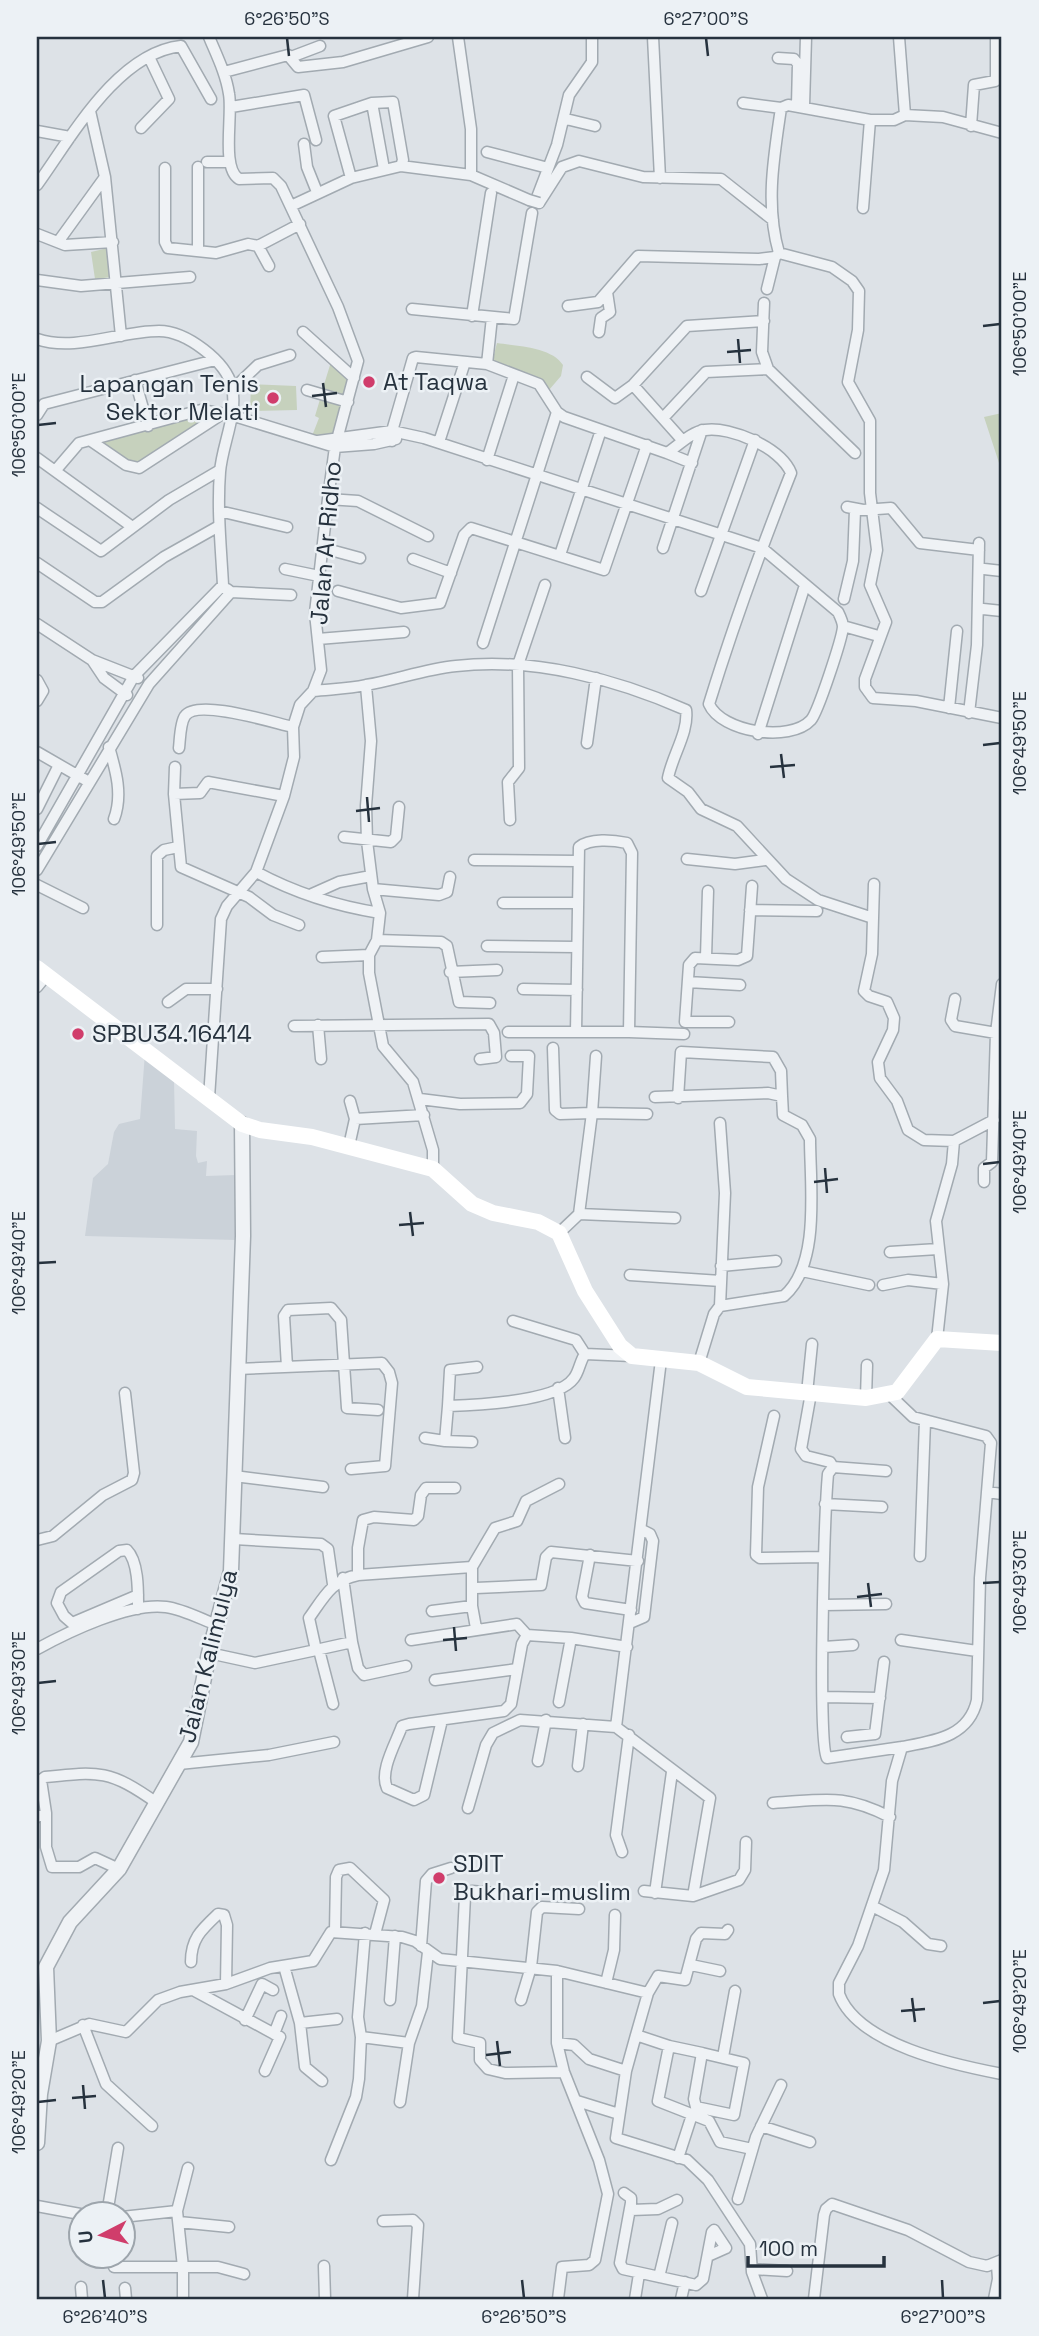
<svg xmlns="http://www.w3.org/2000/svg" width="1039" height="2336" font-family="'Space Grotesk',sans-serif">
	<rect width="100%" height="100%" fill="#dde2e7"/>
	<path fill="#cbd2d9" d="M145,1053L174,1080L175,1129L197,1131L196,1156L198,1163L207,1161L206,1176L236,1175V1240L85,1236L93,1178L108,1164L114,1132L119,1124L140,1119Z"/>
	<path fill="#c6d1bd" d="M108,248L112,277L95,279L91,252Z
		M497,343C516,346 552,347 563,365L561,376L549,390L541,381L492,362Z
		M331,362L351,378L346,398L322,391Z
		M251,384L296,386L297,410L250,411Z
		M321,396L344,404L336,433L318,438L312,436L319,418L315,416Z
		M201,413L214,415L138,464H131L97,442Z
		M1002,413V469H1001L984,417Z"/>
	<g fill="none" stroke-linecap="round" stroke-linejoin="round">
		<defs>
			<path id="minor" d="M458,37L471,129V175
				M653,37L660,178
				M899,37L905,115
				M291,57L320,46
				M778,58L794,59L798,64L797,105
				M224,72L288,55L298,67L343,62L428,37
				M372,103L384,169
				M743,103L781,108
				M804,106L806,37
				M231,107L304,95L316,140
				M90,111L105,177L121,336
				M566,119L595,126
				M971,126L974,85L995,81L996,76V37
				M141,128L169,99L149,57
				M37,131L70,137
				M1002,133L943,117L905,115L894,120H870L788,105L781,108C774,156 765,205 779,253L832,267L852,281L859,291L858,330L848,382L870,421V493L877,550L870,585L886,622L865,679V687L873,698L916,701L1002,718
				M304,144L307,167L317,192
				M487,152L548,168
				M207,162H230
				M401,166L471,175L529,200
				M198,167V251
				M165,168V242L168,248L216,253L248,244L258,246L300,224
				M37,185C71,138 117,53 181,46L211,99
				M536,200L557,145L569,95L592,62V37
				M539,203L562,167L579,161L643,177L721,179L773,220
				M291,206L351,178L401,166L403,160L393,102L372,103L334,116L351,178
				M863,208L870,120
				M37,234L65,245L113,242
				M58,242L105,177
				M258,246L269,266
				M37,280L81,286L190,277
				M767,289L775,257
				M764,303L762,352L768,369
				M568,306L598,302L638,256L759,259L775,257L779,253
				M412,309L514,319L532,213
				M472,316L491,193
				M303,332L354,378
				M599,332L601,318L610,312L607,292
				M37,339C75,352 120,331 159,331C186,331 226,361 232,387C238,414 222,445 220,472C217,510 221,547 223,585L134,676L37,846
				M487,364L492,317
				M587,377L615,398L633,385L687,326L764,321
				M135,380L148,426
				M633,385L683,441
				M233,389L258,365L290,355
				M307,390L348,402
				M37,415L44,404L215,360
				M664,417L706,372L768,369L855,453
				M91,441L126,465L139,468L222,414
				M318,441L392,431L424,438L762,548L838,612C840,616 843,622 843,627C842,639 818,712 811,720C790,743 721,732 709,704C733,626 761,549 791,473C781,448 731,426 705,430C691,432 679,445 667,453L564,417L557,412L539,384L487,364L416,357L413,358L392,431V441
				M439,442L465,362
				M667,453L692,463
				M37,458L131,526
				M487,460L514,375
				M55,471L79,443L201,410L231,415L335,447L374,444L396,439
				M328,499L358,501L428,536
				M847,507L863,510L891,508L920,543L979,550
				M37,508L101,551L169,500L220,470
				M219,511L287,527
				M323,548L360,558
				M663,548L702,430
				M560,555L601,430
				M413,559L451,573
				M37,563L95,602H102L164,557L219,526
				M285,569L319,576
				M984,569L1002,571
				M227,589L231,592L291,595
				M338,591L401,608L440,603L464,535L471,528L604,570L647,445
				M701,591L755,440
				M844,599L853,561L855,510
				M983,609L1002,611
				M37,624L92,660L104,678L127,695
				M843,626L875,635
				M318,639L404,632
				M483,643L557,412
				M92,660L138,678
				M37,680L43,691L37,701
				M366,686L371,741L366,806L367,841L373,889L380,913L377,940L369,955V973L383,1046L413,1082L433,1150V1169
				M313,691C330,689 349,689 366,685C396,680 425,669 456,666C533,657 616,679 686,710C689,732 672,756 668,778L688,792L701,809L737,826L786,879L818,900L873,918L872,954L864,991L869,996L887,1002L894,1018L893,1030L878,1062L880,1078L897,1101L908,1130L924,1140L954,1141
				M949,708L957,631
				M969,713L977,645L979,543
				M758,734L805,585
				M587,743L596,678
				M109,747C116,771 123,795 114,819
				M179,748C180,740 180,723 185,716C197,698 274,723 293,727
				M37,752L89,782
				M175,767L174,794L181,867L249,897L273,915L299,925
				M174,794L200,793L208,782L284,796
				M37,809L59,765
				M510,820L508,782L519,768L518,665L545,585
				M344,837L391,842L396,837L399,807
				M687,859L735,864L765,860
				M474,860L577,861
				M37,870L149,684L231,592
				M256,872C295,893 335,906 380,913
				M37,885L83,908
				M373,889L439,895L447,892L450,877
				M312,894L339,882L371,876
				M503,903H576
				M750,910L817,911
				M873,918L874,884
				M157,925V856L164,850L178,847
				M377,940L441,942L447,946L459,1002L490,1003
				M487,946L576,947
				M322,957L369,955
				M706,957L708,891
				M450,972L497,970
				M688,982L740,985
				M37,987L46,976
				M523,989L577,990
				M955,999L951,1020L955,1026L996,1033
				M168,1002L186,989H217
				M729,1022H685L689,965L695,958L738,960L747,956L752,886
				M318,1025L321,1059
				M294,1026L489,1024L494,1033L496,1057L480,1059
				M508,1032H576L579,847C590,838 613,840 627,843L632,853L629,1032L684,1034
				M576,1032H629
				M553,1048L555,1110L560,1114L592,1113L579,1214L559,1233
				M596,1056L592,1113L647,1114
				M655,1097L768,1093L782,1096L783,1115L802,1125L810,1139C810,1184 821,1264 784,1296L720,1306L714,1314L699,1363
				M209,1098L221,919L227,906L256,872L284,796L294,757L293,727L300,705L313,691L321,670L315,613L328,499L335,447L358,361L338,307L281,186L273,178L239,179C221,168 233,115 229,94C226,74 217,56 209,37
				M678,1098L681,1052L773,1057L781,1071L782,1096
				M420,1099L460,1104L520,1103L527,1094L529,1056H511
				M350,1101L355,1119
				M349,1146L355,1119L424,1115
				M984,1182V1168L992,1162L996,1033L1002,984
				M579,1214L675,1218
				M890,1252L938,1249
				M721,1266L776,1261
				M802,1271L869,1285
				M630,1275L721,1281
				M883,1285L908,1280L943,1284
				M720,1306L725,1193L720,1123
				M513,1321L576,1340L585,1354
				M937,1339L943,1284L936,1221L952,1164L954,1141L994,1120
				M585,1354L632,1356
				M287,1367L284,1316L288,1310L331,1308L341,1320L347,1408L378,1410
				M237,1369L382,1363L389,1372L392,1383L385,1466L351,1469
				M558,1388L565,1438
				M807,1393L812,1344
				M811,1393L801,1449L806,1456L830,1462L833,1467
				M891,1396L913,1417L986,1436L991,1443L980,1578L977,1700C969,1737 934,1741 902,1747L892,1781L884,1870L858,1946L839,1983V1994C858,2045 955,2065 1002,2074
				M866,1398L867,1365
				M448,1406L450,1370L477,1367
				M774,1416L758,1487L756,1555L760,1558L823,1557
				M425,1438L445,1441L448,1406C476,1405 557,1402 574,1378C579,1372 580,1361 585,1354
				M445,1441L472,1442
				M886,1471L833,1467L828,1474C825,1507 817,1744 827,1758L902,1747
				M234,1476L323,1487
				M987,1492L1002,1494
				M825,1504L882,1507
				M234,1539L321,1544L328,1549L333,1584
				M37,1540L53,1536L103,1495L132,1480L134,1473L125,1393
				M590,1555L582,1597L585,1603L631,1610
				M920,1556L925,1421
				M358,1575L472,1567
				M343,1578L352,1642
				M476,1588L541,1585L546,1557L551,1552L638,1561
				M138,1595L72,1623L64,1616L57,1603L61,1592L119,1551L127,1550C139,1562 138,1593 138,1609
				M824,1605L886,1604
				M432,1611L472,1606
				M630,1623L644,1617L653,1541L650,1534L642,1530
				M476,1628L472,1606V1567L495,1528L517,1521L526,1501L559,1484
				M411,1640L517,1624L527,1635
				M901,1640L977,1651
				M824,1647L853,1645
				M37,1649C68,1632 130,1602 166,1607C182,1609 201,1619 217,1625
				M316,1650L352,1642L358,1668L364,1675L406,1666
				M319,1650L333,1704
				M209,1653L255,1663L316,1650L309,1618C324,1597 332,1580 358,1575V1548L363,1520L374,1517L414,1520L418,1516L421,1495L426,1488H455
				M435,1680L517,1669
				M824,1697L880,1698
				M559,1702L571,1638L627,1647
				M442,1720L424,1795L414,1800L387,1788C379,1771 396,1743 402,1726L409,1724L504,1711L511,1704L522,1644L527,1635L571,1638
				M616,1727L661,1360
				M847,1737L875,1734L884,1662
				M538,1761L546,1720
				M179,1764L269,1755L334,1742
				M578,1766L583,1724
				M773,1803C824,1800 843,1793 890,1817
				M468,1808L486,1745L493,1733L520,1720L616,1727L710,1798L693,1896
				M46,1813V1847L52,1867H79L95,1858L119,1869
				M37,1817L46,1813L41,1780L45,1777C100,1771 110,1770 157,1803
				M622,1852L616,1835L629,1735
				M644,1891L693,1896L739,1880L745,1870L746,1842
				M495,1893L472,1891L465,1896L458,2038L480,2043V2060L488,2069L505,2073L564,2072
				M655,1893L672,1772
				M872,1906L903,1922L928,1944L941,1946
				M335,1931L336,1877L339,1870L350,1868L384,1900L375,1934
				M421,1946L426,1881L432,1874L451,1868
				M191,1962C191,1939 201,1930 218,1914L224,1915L227,1925L226,1984
				M691,1965L720,1971
				M284,1966L300,2023L305,2067L322,2081
				M557,1971V2043L564,2072L599,2160L608,2194L595,2260L589,2265L562,2267L558,2299
				M606,1983L614,1950L615,1915
				M195,1991L280,2037L265,2071
				M648,1993L658,1976L685,1980L696,1939L701,1933L725,1934L728,1930
				M390,2000L395,1936
				M521,2000L531,1967L537,1912L542,1907L579,1909
				M245,2020L262,1984L273,1990
				M300,2023L337,2019
				M83,2025L106,2084L152,2126
				M274,2034L281,2016
				M636,2035L626,2071L616,2138L687,2160L708,2180L750,2244L752,2272L762,2299
				M361,2037L409,2043L422,2006L428,1952
				M49,2041L89,2024L126,2032L158,2000L180,1992L226,1984L270,1968L313,1961L331,1932L402,1937L415,1941L440,1959L557,1971L648,1993L636,2035L669,2046L658,2101L709,2121L720,2142L752,2149
				M557,2043L574,2045L589,2059L626,2071
				M669,2046L702,2053L694,2099L696,2107L734,2115L744,2063L702,2053
				M723,2057L735,1991
				M577,2101L619,2114
				M400,2102L409,2043
				M761,2126L810,2142
				M678,2158L692,2115
				M331,2160L356,2097L359,2079L361,2037L358,2017L365,1933
				M624,2193L631,2198V2203L620,2263L623,2269L696,2285L703,2279L712,2232L714,2230L726,2248L708,2256
				M738,2199L756,2137L781,2085
				M37,2206L80,2214
				M631,2210L658,2209L677,2200
				M177,2211L188,2168
				M107,2214L118,2148
				M383,2221L413,2220L418,2225L413,2299
				M179,2222L229,2227
				M100,2258V2256
				M324,2266L325,2299
				M114,2267H183L177,2211L122,2217
				M752,2269L787,2271
				M659,2277L672,2223
				M81,2287L82,2299
				M125,2288L126,2299
				M183,2299V2267H218L244,2274
				M635,2299L639,2274
				M681,2299L685,2282
				M814,2299L824,2215L826,2209L832,2204L908,2230L969,2262L987,2266L1002,2260
				M994,2299L998,2279L997,2265"/>
			<path id="tertiary" d="M37,2143L40,2094L49,2041L46,1967L70,1922L119,1869L191,1742L209,1653L231,1571L243,1236L242,1124"/>
		</defs>
		<use href="#minor" stroke="#a2aab1" stroke-width="13"/>
		<use href="#tertiary" stroke="#a2aab1" stroke-width="17"/>
		<use href="#minor" stroke="#eff2f5" stroke-width="10"/>
		<use href="#tertiary" stroke="#eff2f5" stroke-width="14"/>
		<path stroke="#fff" stroke-width="16" d="M37,968L242,1124L260,1130L312,1137L433,1169L472,1204L493,1213L538,1222L559,1233L585,1291L620,1346L632,1356L699,1363L747,1387L866,1398L897,1392L937,1339L1002,1343"/>
		<defs>
			<path id="minor-bridge" d="M529,200L539,203"/>
		</defs>
		<use href="#minor-bridge" stroke="#a2aab1" stroke-width="13" stroke-linecap="butt"/>
		<use href="#minor-bridge" stroke="#eff2f5" stroke-width="10"/>
	</g>
	<path fill="none" stroke="#26323e" stroke-width="2.5" d="M287,38L289,56M706,38L708,56M983,326L1000,324M738,339L740,363M727,352L751,350M323,383L326,407M312,396L337,393M38,425L56,423M983,745L1000,743M781,754L784,778M770,767L795,765M367,797L369,822M356,811L380,808M38,844L56,842M983,1164L1000,1162M825,1168L827,1193M814,1182L838,1179M410,1212L413,1236M399,1225L424,1223M38,1263L56,1262M868,1583L871,1607M983,1583L1000,1582M857,1597L882,1594M454,1627L456,1651M443,1640L467,1638M38,1683L56,1681M912,1998L915,2022M983,2003L1000,2001M901,2011L925,2009M497,2041L500,2066M486,2055L511,2052M83,2085L85,2109M72,2098L96,2096M38,2102L56,2100M103,2280L105,2298M522,2280L524,2298M942,2280L943,2298"/>
	<g fill="#d03d6b" stroke="#ecf1f5" stroke-width="2.5">
		<circle cx="369" cy="382" r="7"/>
		<circle cx="273" cy="398" r="7"/>
		<circle cx="78" cy="1034" r="7"/>
		<circle cx="439" cy="1878" r="7"/>
	</g>
	<g text-anchor="middle" stroke-width="5" stroke-linejoin="round" paint-order="stroke">
		<g font-size="24" fill="#26323e" stroke="#ecf1f5" text-anchor="start">
			<text x="383" y="390">At Taqwa</text>
			<text x="259" y="392" text-anchor="end">Lapangan Tenis<tspan x="259" dy="28">Sektor Melati</tspan></text>
			<text x="92" y="1042">SPBU34.16414</text>
			<text x="453" y="1872">SDIT<tspan x="453" dy="28">Bukhari-muslim</tspan></text>
		</g>
		<g font-size="24" fill="#26323e" stroke="#ecf1f5">
			<text transform="translate(326 543) rotate(-85)" y="8">Jalan Ar Ridho</text>
			<text transform="translate(208 1656) rotate(-76)" y="8">Jalan Kalimulya</text>
		</g>
	</g>
	<rect width="1039" height="2336" fill="none" stroke="#ecf1f5" stroke-width="77"/>
	<g transform="translate(102 2235) rotate(264)"><circle r="33" fill="#ecf1f5" stroke="#9da5ac" stroke-width="2"/>
	<path d="M0-5L12 26L0 18L-12 26Z" fill="#d03d6b"/>
	<text y="-10" font-size="19" font-weight="bold" text-anchor="middle" fill="#26323e">U</text>
	</g>
	<path d="M748 2256v10h136v-10" fill="none" stroke="#26323e" stroke-width="3.5"/>
	<text x="759" y="2256" font-size="21" fill="#26323e" stroke="#ecf1f5" stroke-width="5" paint-order="stroke">100 m</text>
	<rect x="38" y="38" width="962" height="2260" fill="none" stroke="#26323e" stroke-width="2.5"/>
	<g font-size="18" text-anchor="middle" fill="#26323e">
		<text x="287" y="25">6°26'50"S</text>
		<text x="706" y="25">6°27'00"S</text>
		<text transform="translate(1020 324) rotate(-90)" y="6">106°50'00"E</text>
		<text transform="translate(19 425) rotate(-90)" y="6">106°50'00"E</text>
		<text transform="translate(1020 743) rotate(-90)" y="6">106°49'50"E</text>
		<text transform="translate(19 844) rotate(-90)" y="6">106°49'50"E</text>
		<text transform="translate(1020 1162) rotate(-90)" y="6">106°49'40"E</text>
		<text transform="translate(19 1263) rotate(-90)" y="6">106°49'40"E</text>
		<text transform="translate(1020 1582) rotate(-90)" y="6">106°49'30"E</text>
		<text transform="translate(19 1683) rotate(-90)" y="6">106°49'30"E</text>
		<text transform="translate(1020 2001) rotate(-90)" y="6">106°49'20"E</text>
		<text transform="translate(19 2102) rotate(-90)" y="6">106°49'20"E</text>
		<text x="105" y="2323">6°26'40"S</text>
		<text x="524" y="2323">6°26'50"S</text>
		<text x="943" y="2323">6°27'00"S</text>
	</g>
</svg>
